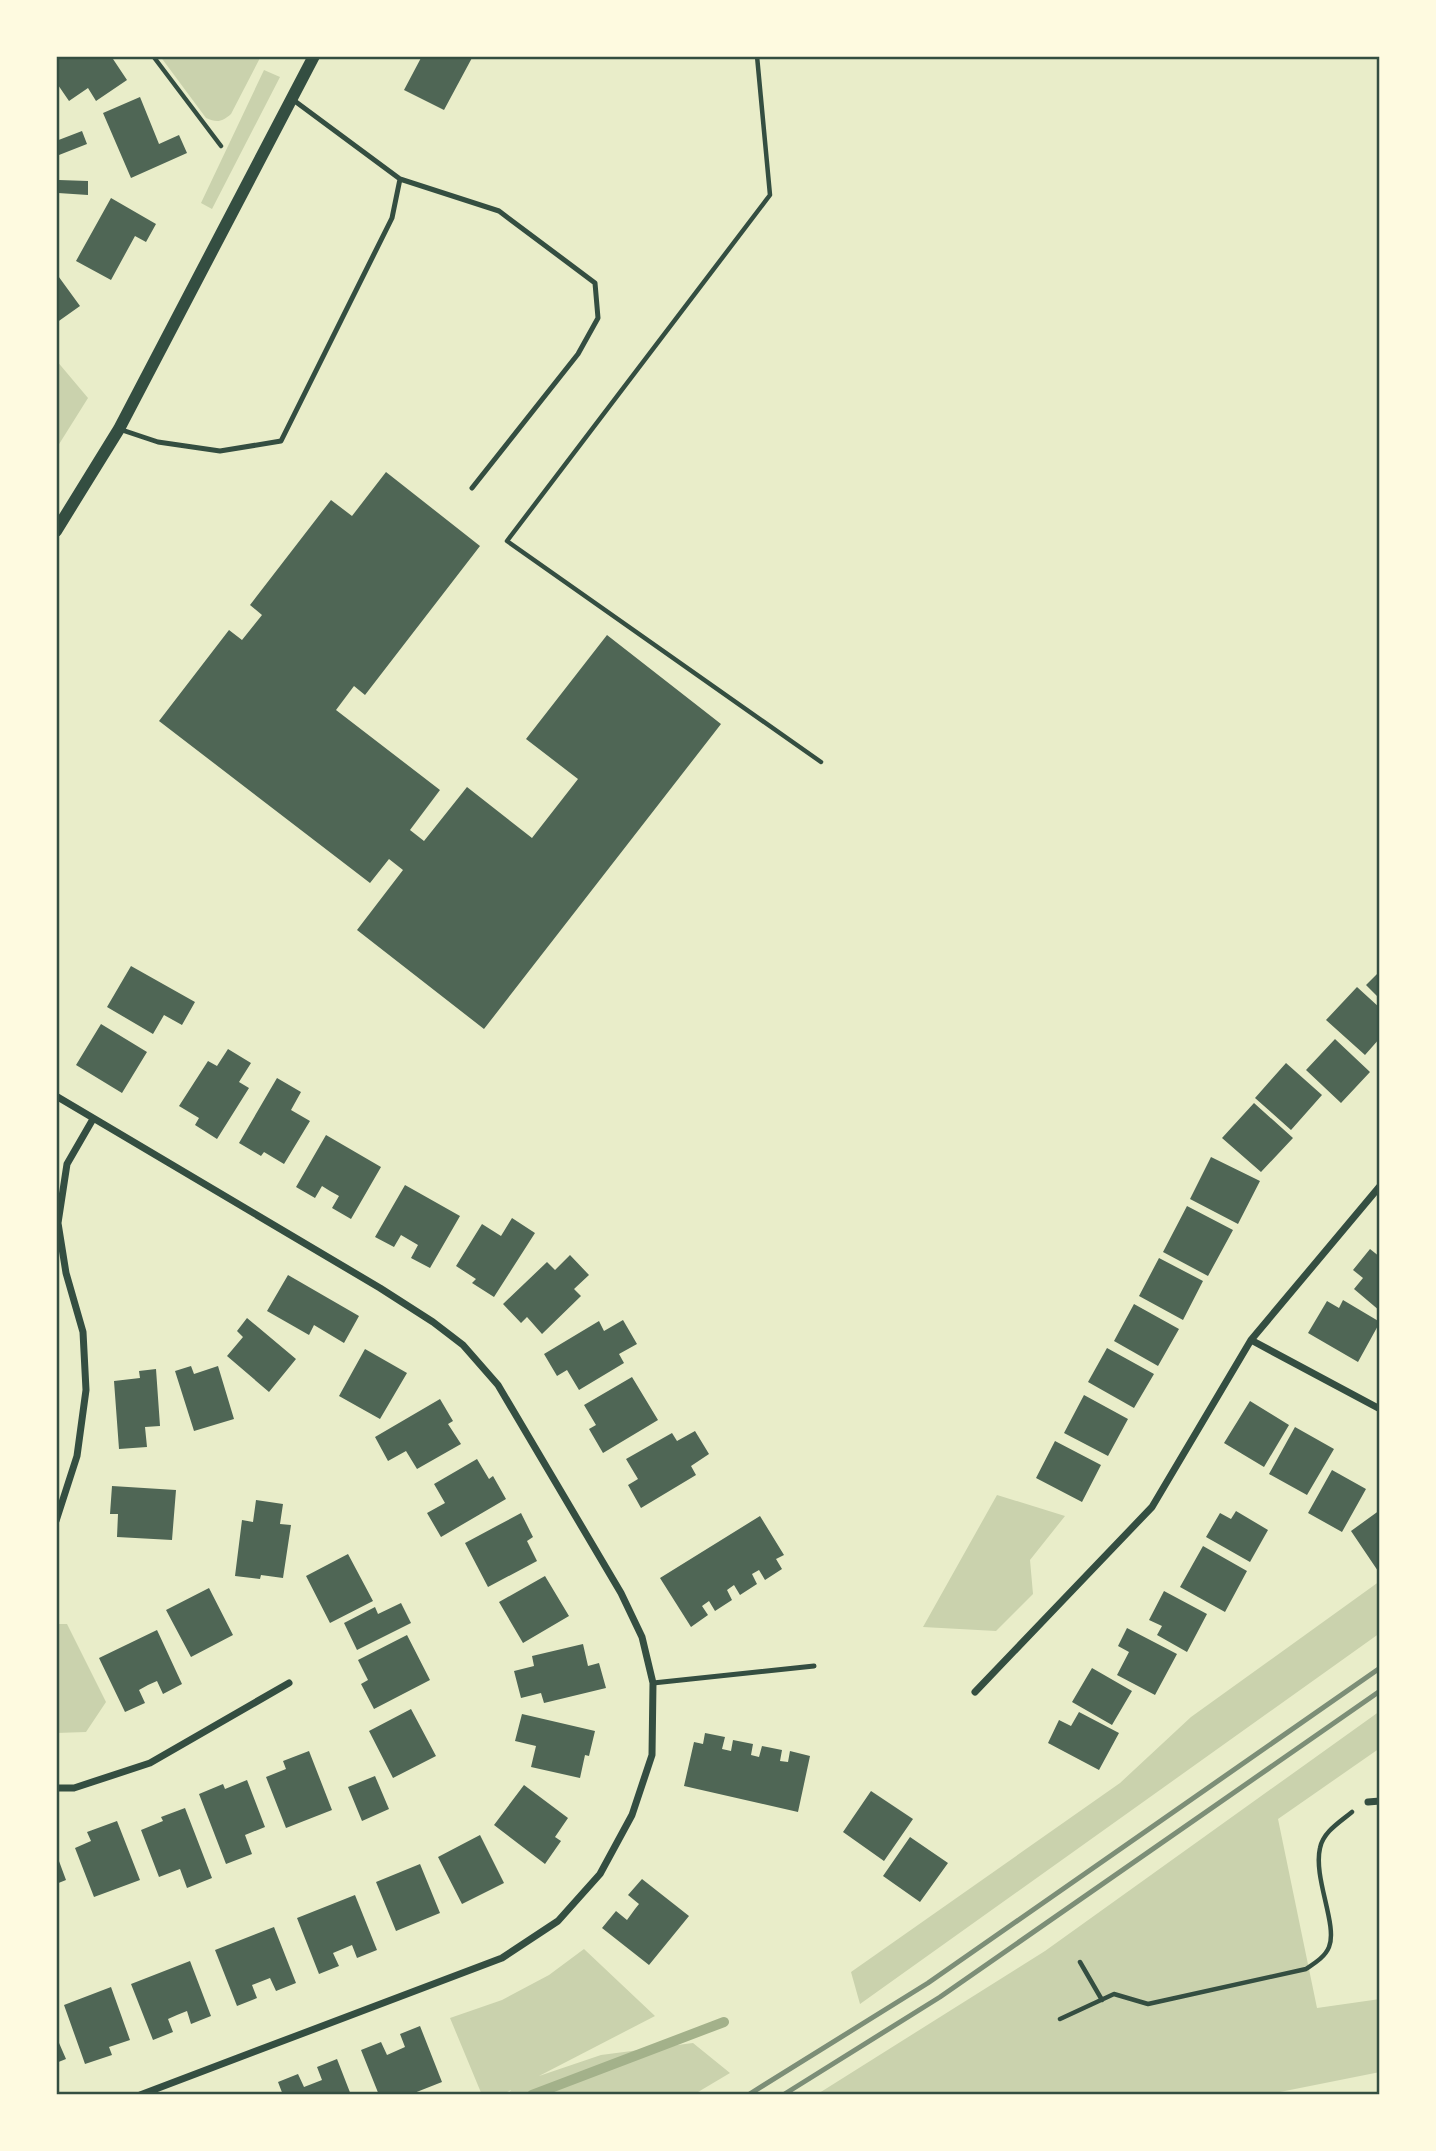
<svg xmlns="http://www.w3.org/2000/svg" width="1436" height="2151" font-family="'Public Sans',sans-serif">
	<rect width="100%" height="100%" fill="#e9edc9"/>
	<path fill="#cad2ad" d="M160,56H261L231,114C222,122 217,123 206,118Z
		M264,70L280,77L212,209L201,203Z
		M56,360L88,398L56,449Z
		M997,1495L1065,1516L1030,1560L1033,1594L996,1631L923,1627Z
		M1380,1581V1633L860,2004L851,1972L1120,1783L1191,1717Z
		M56,1624H67L106,1702L86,1732L56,1733Z
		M1380,1711V1748L1278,1819L1317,2008L1380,1999V2072L1265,2095H816L1045,1951Z
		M584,1949L655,2016L539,2076L601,2055L693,2043L730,2073L693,2095H508L511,2090L501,2095H482L450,2018L502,2000L549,1975Z"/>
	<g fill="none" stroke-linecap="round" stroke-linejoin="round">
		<path stroke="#a3b18a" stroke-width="10" d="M532,2095L724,2022"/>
	</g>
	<path fill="#4f6655" d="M56,56H90L92,59L97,56H111L127,80L96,101L88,88L69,101L56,82Z
		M422,56H473L444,110L404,90Z
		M140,97L159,144L179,135L187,153L131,178L103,113Z
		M82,131L87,144L59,155L56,141Z
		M59,180L88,181V195L58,193Z
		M111,198L156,224L146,242L135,236L111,280L76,261Z
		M56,273L80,306L56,323Z
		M386,472L480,546L365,695L354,686L336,710L440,790L410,830L424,841L467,787L532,838L578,779L526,739L607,635L721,724L484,1029L357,930L403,870L389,859L370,883L159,721L229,630L242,640L262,615L250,605L331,500L352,516Z
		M131,966L195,1002L182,1025L164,1015L153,1034L107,1007Z
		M1380,971V999L1366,985Z
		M1357,987L1380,1008V1038L1365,1055L1326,1020Z
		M101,1024L147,1052L122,1093L76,1065Z
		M1335,1039L1370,1072L1341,1103L1306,1070Z
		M228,1049L251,1063L239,1082L249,1088L217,1139L195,1125L199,1118L179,1106L208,1061L217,1066Z
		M1286,1063L1322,1095L1291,1130L1255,1098Z
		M277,1078L301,1092L291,1110L310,1121L284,1164L264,1152L261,1156L239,1143Z
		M1254,1103L1293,1138L1261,1172L1222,1138Z
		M326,1135L381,1167L351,1219L332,1208L339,1196L330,1191L322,1186L315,1198L296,1187Z
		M1211,1157L1260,1181L1238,1224L1190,1199Z
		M405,1185L460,1216L430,1268L411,1258L418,1245L401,1235L394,1247L375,1237Z
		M1187,1206L1233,1230L1208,1276L1163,1252Z
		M512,1218L535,1233L494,1297L472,1283L476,1279L456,1266L482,1224L501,1236Z
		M1370,1249L1380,1257V1311L1354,1289L1363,1278L1353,1270Z
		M570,1255L589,1275L574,1289L581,1296L542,1334L527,1317L521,1323L503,1304L547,1262L555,1270Z
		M1159,1258L1203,1281L1183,1320L1139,1296Z
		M288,1275L359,1316L344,1343L314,1325L309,1335L267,1311Z
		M1343,1300L1380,1322L1358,1362L1308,1333L1327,1301L1339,1308Z
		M1134,1304L1179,1329L1158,1366L1114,1341Z
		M247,1318L296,1359L269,1392L227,1356L243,1337L237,1331Z
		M623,1320L637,1344L619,1354L624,1363L579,1390L567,1370L557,1376L544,1354L599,1321L604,1331Z
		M1107,1348L1154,1374L1134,1408L1088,1382Z
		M365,1349L407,1373L380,1419L339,1396Z
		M191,1366L194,1374L218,1366L234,1419L194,1431L175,1371Z
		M156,1369L160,1426L145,1427L147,1447L119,1449L114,1381L140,1378L139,1371Z
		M632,1377L658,1420L603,1453L589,1429L596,1425L584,1405Z
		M1084,1395L1128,1419L1108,1456L1064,1433Z
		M440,1399L453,1421L448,1424L461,1444L417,1469L406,1451L388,1461L375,1437Z
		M1250,1401L1289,1425L1264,1467L1224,1443Z
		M1295,1427L1334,1449L1307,1495L1269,1474Z
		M695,1431L709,1454L691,1466L696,1475L641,1508L628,1485L638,1479L626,1459L672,1433L677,1441Z
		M1055,1441L1101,1465L1082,1502L1036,1478Z
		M477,1459L489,1479L493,1476L506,1499L441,1537L427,1513L445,1503L434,1484Z
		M1332,1470L1366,1489L1342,1532L1308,1513Z
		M112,1486L176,1490L172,1540L117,1537L118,1514H110Z
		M256,1500L283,1504L280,1524L291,1525L283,1578L261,1575L260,1579L235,1576L242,1520L253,1522Z
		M1380,1510V1574L1351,1531Z
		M1236,1511L1268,1530L1250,1562L1206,1537L1220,1513L1231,1519Z
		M521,1513L533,1537L527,1541L537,1561L488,1587L465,1543Z
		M760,1516L784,1555L776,1559L782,1569L765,1580L759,1570L752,1574L757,1584L740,1595L734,1585L727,1590L732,1600L715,1611L709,1601L702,1606L708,1615L691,1627L660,1578Z
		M1203,1546L1247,1571L1225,1612L1180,1587Z
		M348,1554L373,1601L330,1623L306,1576Z
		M545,1576L569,1616L523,1643L499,1602Z
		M209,1588L233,1635L191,1657L166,1610Z
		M1164,1591L1207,1614L1187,1652L1157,1635L1162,1626L1149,1620Z
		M401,1603L411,1623L357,1650L344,1623L375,1607L378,1614Z
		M1127,1628L1177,1654L1155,1695L1117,1675L1129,1652L1118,1646Z
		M157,1630L182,1684L163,1694L157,1681L148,1685L139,1690L145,1703L125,1712L99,1658Z
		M407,1635L430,1680L374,1709L361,1684L368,1680L358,1660Z
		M583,1644L588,1666L599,1663L606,1688L544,1703L541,1693L521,1698L514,1671L534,1666L532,1656Z
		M1092,1668L1132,1691L1112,1725L1072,1702Z
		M411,1709L436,1756L393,1778L369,1731Z
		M1079,1712L1119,1733L1099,1770L1048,1743L1059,1720L1071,1726Z
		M522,1714L595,1731L589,1756L585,1755L580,1778L531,1767L536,1746L515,1741Z
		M705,1733L725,1737L722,1749L731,1751L733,1740L753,1744L751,1755L759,1757L762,1746L782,1750L780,1761L788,1762L790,1751L810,1756L798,1812L684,1786L694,1742L703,1744Z
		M309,1751L332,1810L286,1828L266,1777L286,1769L283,1761Z
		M375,1776L389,1809L362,1821L348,1787Z
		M247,1780L265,1827L245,1835L252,1854L226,1864L199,1794L223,1784L225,1789Z
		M524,1785L568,1818L555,1837L561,1841L545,1864L494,1825Z
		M871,1791L913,1819L884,1861L843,1832Z
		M185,1808L212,1878L187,1888L180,1869L159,1877L141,1830L163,1821L161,1817Z
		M117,1821L140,1880L94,1897L75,1848L91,1841L87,1832Z
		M480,1835L504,1883L462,1904L438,1857Z
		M910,1837L948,1863L920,1902L883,1876Z
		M56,1853L66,1880L56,1884Z
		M420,1864L440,1913L396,1931L376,1882Z
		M642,1879L689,1916L649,1965L602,1928L616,1911L627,1920L635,1909L639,1904L628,1895Z
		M355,1895L377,1950L357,1958L352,1945L333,1953L339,1966L319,1974L297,1918Z
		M274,1927L296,1983L276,1991L270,1978L252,1985L257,1998L237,2006L215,1950Z
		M190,1961L211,2016L191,2024L187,2011L177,2015L168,2019L173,2032L153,2040L131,1984Z
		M111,1987L130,2040L109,2047L112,2055L85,2064L64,2005Z
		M420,2026L442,2082L409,2095H379L361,2050L381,2042L387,2055L405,2047L400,2034Z
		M56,2036L66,2059L56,2063Z
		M337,2059L351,2095H283L278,2082L298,2074L304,2087L322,2080L317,2067Z"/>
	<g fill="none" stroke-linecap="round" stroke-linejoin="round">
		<path stroke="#344e41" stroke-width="4.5" d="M153,56L221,146
			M757,56L770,195L507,541L821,762
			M1080,1962L1102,2000
			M1060,2019L1114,1994L1148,2004L1306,1969C1315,1963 1325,1957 1329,1947C1338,1925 1313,1878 1320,1848C1323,1832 1340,1822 1352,1812"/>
		<path stroke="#344e41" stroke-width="5" d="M400,179L499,211L595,283L598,318L578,354L472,488
			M119,429L158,442L220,451L281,441L392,218L400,179L292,99
			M653,1683L814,1666"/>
		<path stroke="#344e41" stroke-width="7" d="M56,1096L380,1288L433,1322L463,1345L498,1385L621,1593L642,1637L653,1683L652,1755L632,1815L600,1874L558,1921L502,1958L140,2095
			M1251,1340L1380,1409
			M56,1521L77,1456L86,1390L83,1332L66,1273L58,1223L67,1164L93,1119
			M975,1692L1152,1507L1251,1340L1380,1186
			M56,1788H74L150,1763L289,1683
			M1368,1802L1380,1801"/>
		<path stroke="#344e41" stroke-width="12" d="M56,531L119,429L314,56"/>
		<path stroke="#7c8e77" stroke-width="5" d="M748,2095L928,1983L1380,1668
			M783,2095L940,1997L1380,1691"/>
	</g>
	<rect width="1436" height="2151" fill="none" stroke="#fefae0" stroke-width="116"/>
	<rect x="58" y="58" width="1320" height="2035" fill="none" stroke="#344e41" stroke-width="2.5"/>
</svg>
